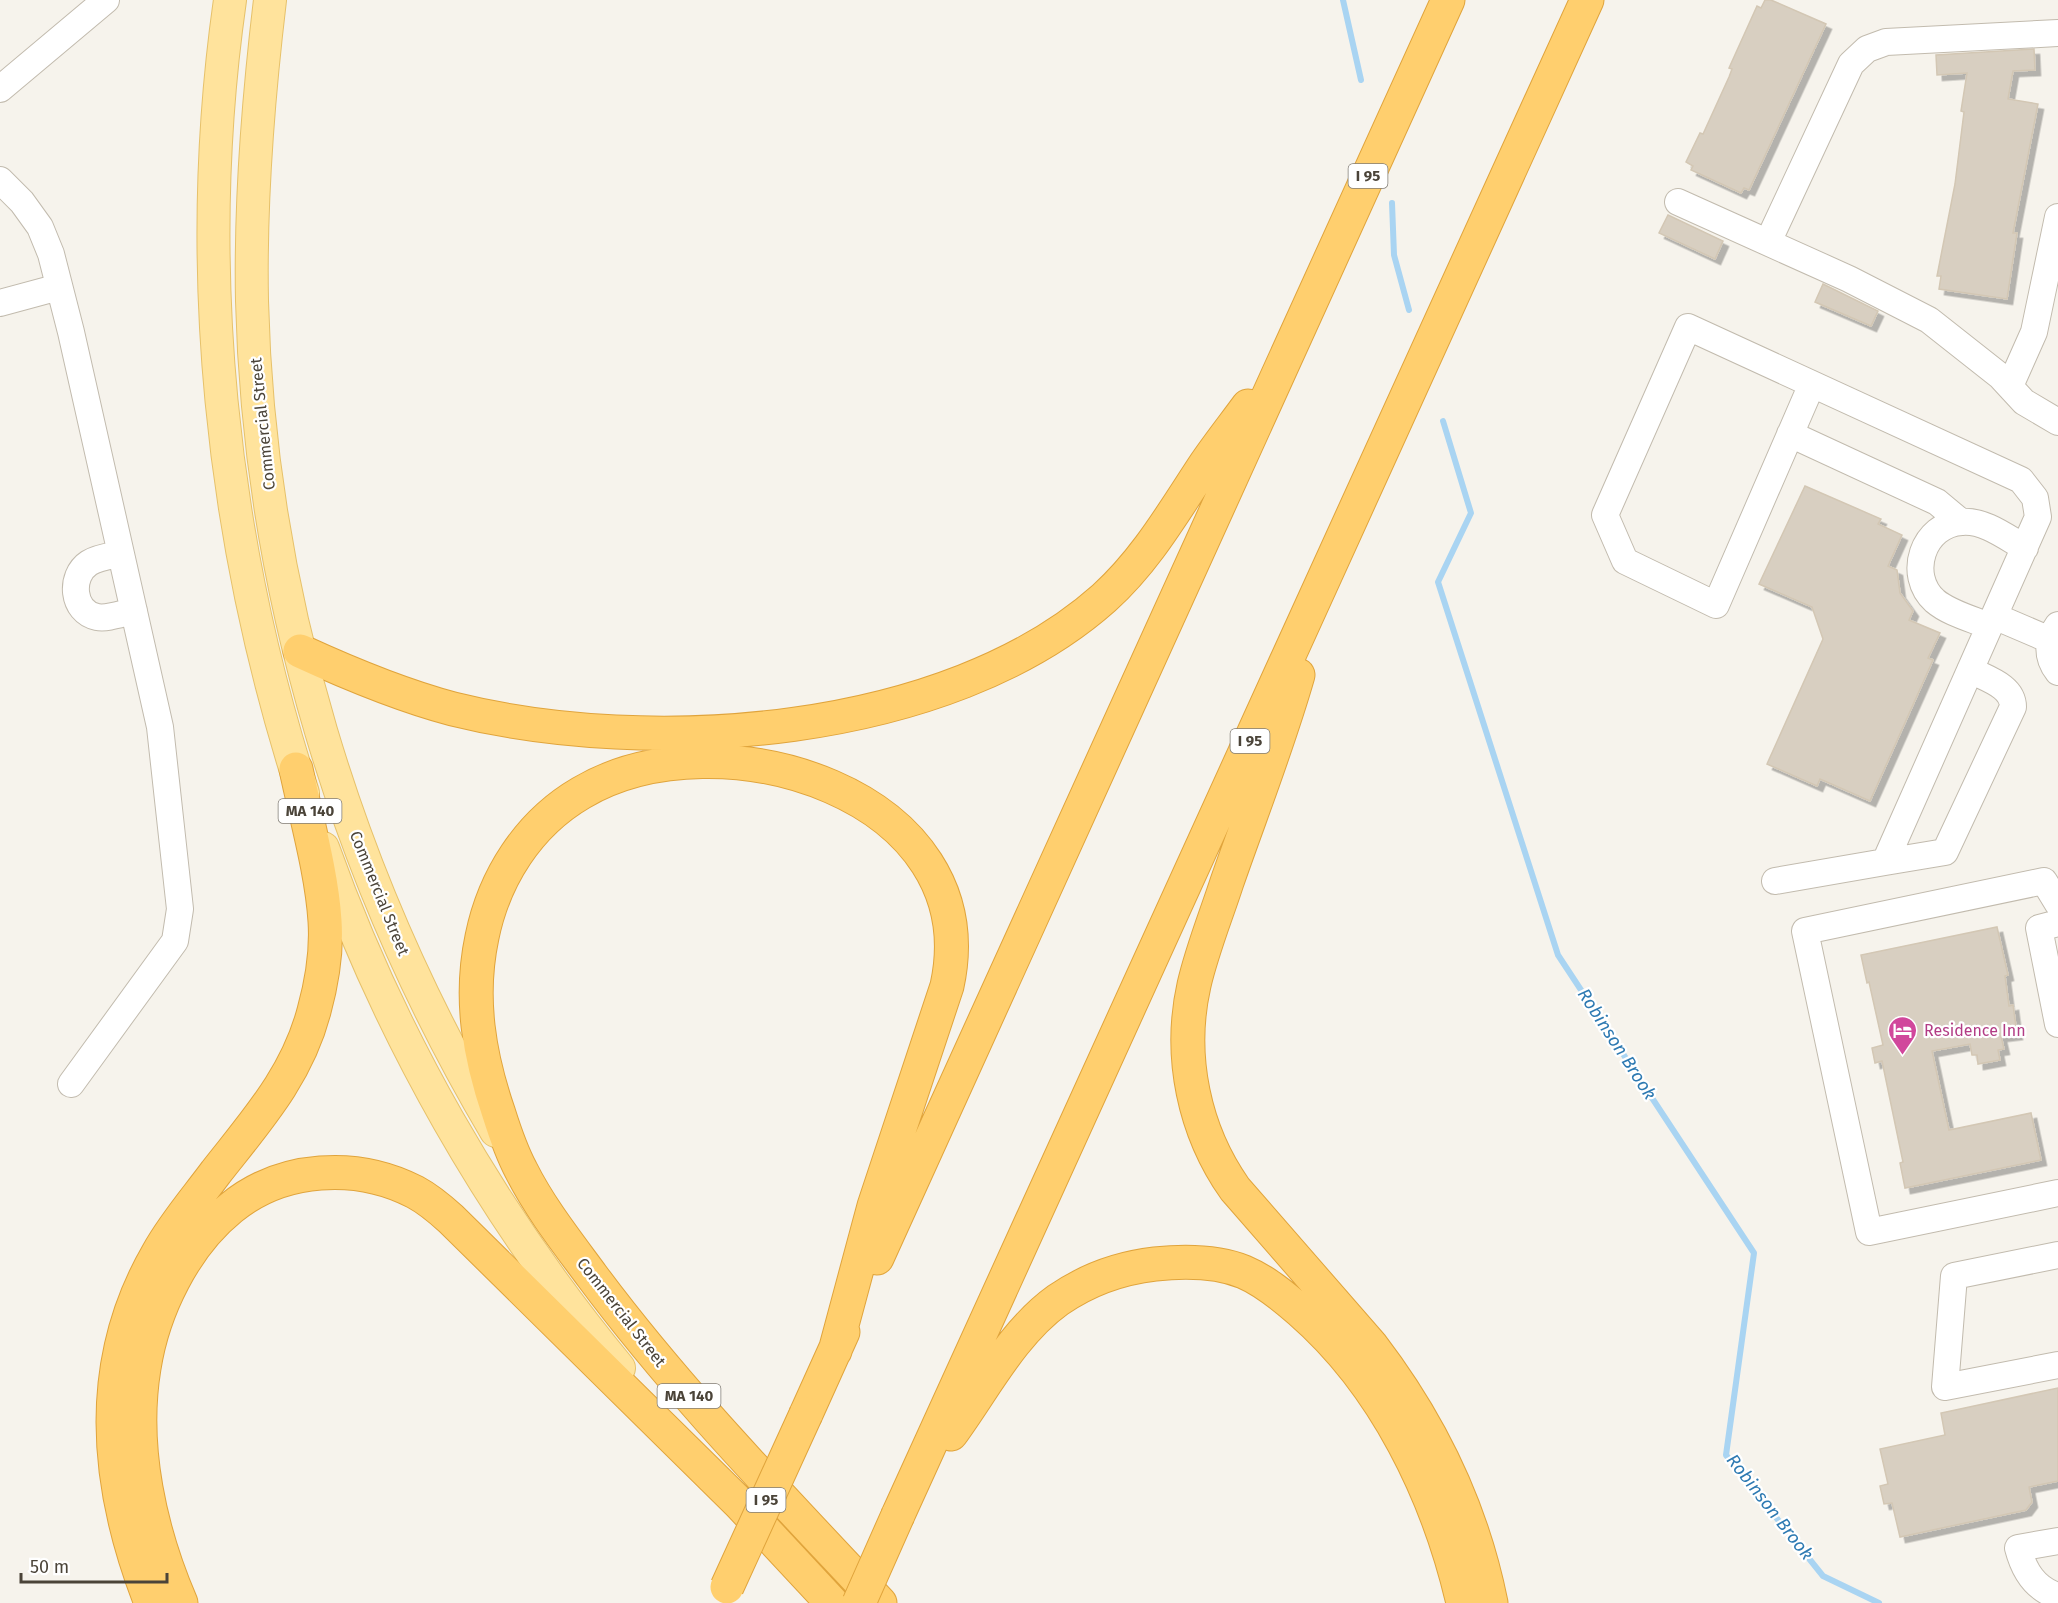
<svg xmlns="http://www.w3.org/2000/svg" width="2058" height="1603" font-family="'Fira Sans',sans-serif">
	<defs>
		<filter id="shadow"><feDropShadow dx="5.5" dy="5.5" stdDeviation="0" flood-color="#0004"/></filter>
	</defs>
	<rect width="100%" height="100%" fill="#f6f3ec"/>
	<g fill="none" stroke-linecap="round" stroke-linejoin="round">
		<path stroke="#a9d4f2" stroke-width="6" d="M1343,0L1361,80
			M1392,203L1394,255L1409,310
			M1443,421L1471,513L1438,582L1558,955L1754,1253L1726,1455L1823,1576L1879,1603"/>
	</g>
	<path fill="#d8cfc1" stroke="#d3c7b4" stroke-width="1.5" filter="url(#shadow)" d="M1765,0H1771L1826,24L1749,190L1744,188L1741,193L1691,170L1693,166L1686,162L1700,133L1703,134L1729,77L1732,69L1729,68L1757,6L1761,8Z
		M2034,49L2035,70L2013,71L2008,99L2038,104L2013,233H2017L2007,299L1939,289L1941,276H1937L1955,184L1964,112L1961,111L1967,73L1937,75L1936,55Z
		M1668,215L1723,241L1715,259L1659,233Z
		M1823,284L1878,311L1871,326L1815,302Z
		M1805,486L1881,519L1878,524L1902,535L1888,566L1897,570L1900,593L1913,611L1909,620L1940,633L1928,658L1933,660L1870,801L1820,779L1817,786L1767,764L1823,639L1812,607L1759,584Z
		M1997,927L2008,975L2005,976L2009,1006L2013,1005L2017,1034L2001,1036L2004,1049L1998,1050L2000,1060L1978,1064L1977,1055H1972L1970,1044L1932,1051L1949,1130L2031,1113L2041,1160L1905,1188L1900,1163L1903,1162L1882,1061L1875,1063L1872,1048L1883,1045L1869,982L1867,983L1861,955Z
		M2058,1388V1481L2029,1487L2032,1502L2026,1510L1900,1537L1892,1503L1884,1504L1880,1486L1888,1484L1880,1449L1945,1435L1941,1413Z"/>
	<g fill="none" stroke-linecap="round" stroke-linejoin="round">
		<defs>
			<path id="minor" d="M0,89L106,0
				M0,180L22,202L40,227L51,254L71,332L160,727L180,909L175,941L71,1084
				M1678,202L1849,279L1929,320L2000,376L2024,402L2058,422
				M1768,242L1851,64L1867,49L1886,42L2058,33
				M0,303L59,287
				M2010,386L2034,332L2058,217
				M1790,434L1937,502L1961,522
				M121,554C111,556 98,557 89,563C69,576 72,612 97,617C108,619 123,613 134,611
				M1994,616L2050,640
				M2058,625C2047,640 2046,657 2058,672
				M1989,626C1972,619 1949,613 1935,601C1906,575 1923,524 1962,522C1984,520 2006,537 2025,548
				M1885,862L1945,852L2013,707C2013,686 1987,679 1970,670
				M1775,881L1885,862L2038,517L2035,498L2021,480L1688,327L1605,515L1625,561L1716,605L1812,384
				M2058,904L2044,881L1805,931L1869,1232L2058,1193
				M2058,923L2039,928L2058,1024
				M2058,1255L1954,1276L1945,1387L2058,1365
				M2058,1541L2018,1548C2024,1571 2035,1589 2058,1596"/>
			<path id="major" d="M230,0C192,265 221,539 303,793
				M270,0C258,100 250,200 252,301C259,592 348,881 496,1131
				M323,848C390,1036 492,1214 619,1368"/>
			<path id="highway" d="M300,651C350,674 400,695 453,709C650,758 947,738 1104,598C1147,559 1174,511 1206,463C1219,444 1234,425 1248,406
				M1298,675C1278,745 1251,813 1227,882C1216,916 1202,950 1194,985C1178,1056 1194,1131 1235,1189L1371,1345C1430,1422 1472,1508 1491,1603
				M877,1258L1448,0
				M835,1351L874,1206L947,986C989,794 719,711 581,793C528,824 494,878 482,937C469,998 479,1056 499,1114C505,1133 512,1153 521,1170C540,1208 567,1242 592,1276C679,1393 781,1497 880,1603
				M806,1414L843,1332
				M951,1434C984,1389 1012,1333 1058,1300C1087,1280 1120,1268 1155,1264C1184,1261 1217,1261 1244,1272C1265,1281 1283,1296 1300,1311C1385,1385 1438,1495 1463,1603
				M898,1515L1587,0
				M151,1603C105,1486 93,1365 158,1253C174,1224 196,1199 216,1172C256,1121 297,1076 314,1011C322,982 327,951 325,921C322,873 306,817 296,769
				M181,1603C150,1531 131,1447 144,1368C153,1310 184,1246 231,1208C282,1166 357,1162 415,1192C428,1199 440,1209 451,1219L740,1504L832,1603"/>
		</defs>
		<use href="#minor" stroke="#c2bbae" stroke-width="28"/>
		<use href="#major" stroke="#e6c16a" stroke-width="34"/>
		<use href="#highway" stroke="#e0a43c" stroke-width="35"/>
		<use href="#minor" stroke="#fff" stroke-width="26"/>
		<use href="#major" stroke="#ffe39c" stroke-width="32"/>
		<use href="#highway" stroke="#ffcf6e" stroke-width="33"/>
		<defs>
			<path id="highway-bridge" d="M727,1587L806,1414
				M859,1603L898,1515"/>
		</defs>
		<use href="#highway-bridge" stroke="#e0a43c" stroke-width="35" stroke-linecap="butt"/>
		<use href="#highway-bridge" stroke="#ffcf6e" stroke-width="33"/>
	</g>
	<defs>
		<symbol id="hotel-pin" viewBox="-11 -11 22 30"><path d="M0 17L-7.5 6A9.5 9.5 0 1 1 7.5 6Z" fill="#d1479c" stroke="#fff"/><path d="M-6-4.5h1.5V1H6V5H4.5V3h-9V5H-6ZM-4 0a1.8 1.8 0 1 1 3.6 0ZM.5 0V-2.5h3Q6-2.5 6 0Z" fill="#fff"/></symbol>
	</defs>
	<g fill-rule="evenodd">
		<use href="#hotel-pin" x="1886" y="1014" width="33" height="45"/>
	</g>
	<g text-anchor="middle" stroke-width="4.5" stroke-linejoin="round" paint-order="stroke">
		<g fill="#fff" stroke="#817c74" stroke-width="1.5">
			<rect x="1348.5" y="164" width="39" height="24" rx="4.5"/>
			<rect x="1230.5" y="729" width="39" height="24" rx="4.5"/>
			<rect x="278.5" y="799" width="63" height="24" rx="4.5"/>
			<rect x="657.5" y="1384" width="63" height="24" rx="4.5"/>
			<rect x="746.5" y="1488" width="39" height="24" rx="4.5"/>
		</g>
		<g font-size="15" font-weight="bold" fill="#4b4439">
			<text x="1368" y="181">I 95</text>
			<text x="1250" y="746">I 95</text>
			<text x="310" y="816">MA 140</text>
			<text x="689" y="1401">MA 140</text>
			<text x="766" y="1505">I 95</text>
		</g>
		<g font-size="16" fill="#4b4439" stroke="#fff">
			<text transform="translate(262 424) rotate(-96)" y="6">Commercial Street</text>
			<text transform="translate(380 893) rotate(68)" y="6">Commercial Street</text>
			<text transform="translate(622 1312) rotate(52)" y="6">Commercial Street</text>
		</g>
		<g font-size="16" fill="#b23c85" stroke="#fff" text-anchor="start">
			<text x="1924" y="1036">Residence Inn</text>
		</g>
		<g font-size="18" font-style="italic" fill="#2e7ab2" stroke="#fff">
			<text transform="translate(1617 1044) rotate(57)" y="6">Robinson Brook</text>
			<text transform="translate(1770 1507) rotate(52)" y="6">Robinson Brook</text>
		</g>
	</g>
	<path d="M21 1573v9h146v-9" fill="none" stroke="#4b4439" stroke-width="3"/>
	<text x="30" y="1573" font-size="18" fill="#4b4439" stroke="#ffffff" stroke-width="4.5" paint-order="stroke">50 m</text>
</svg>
